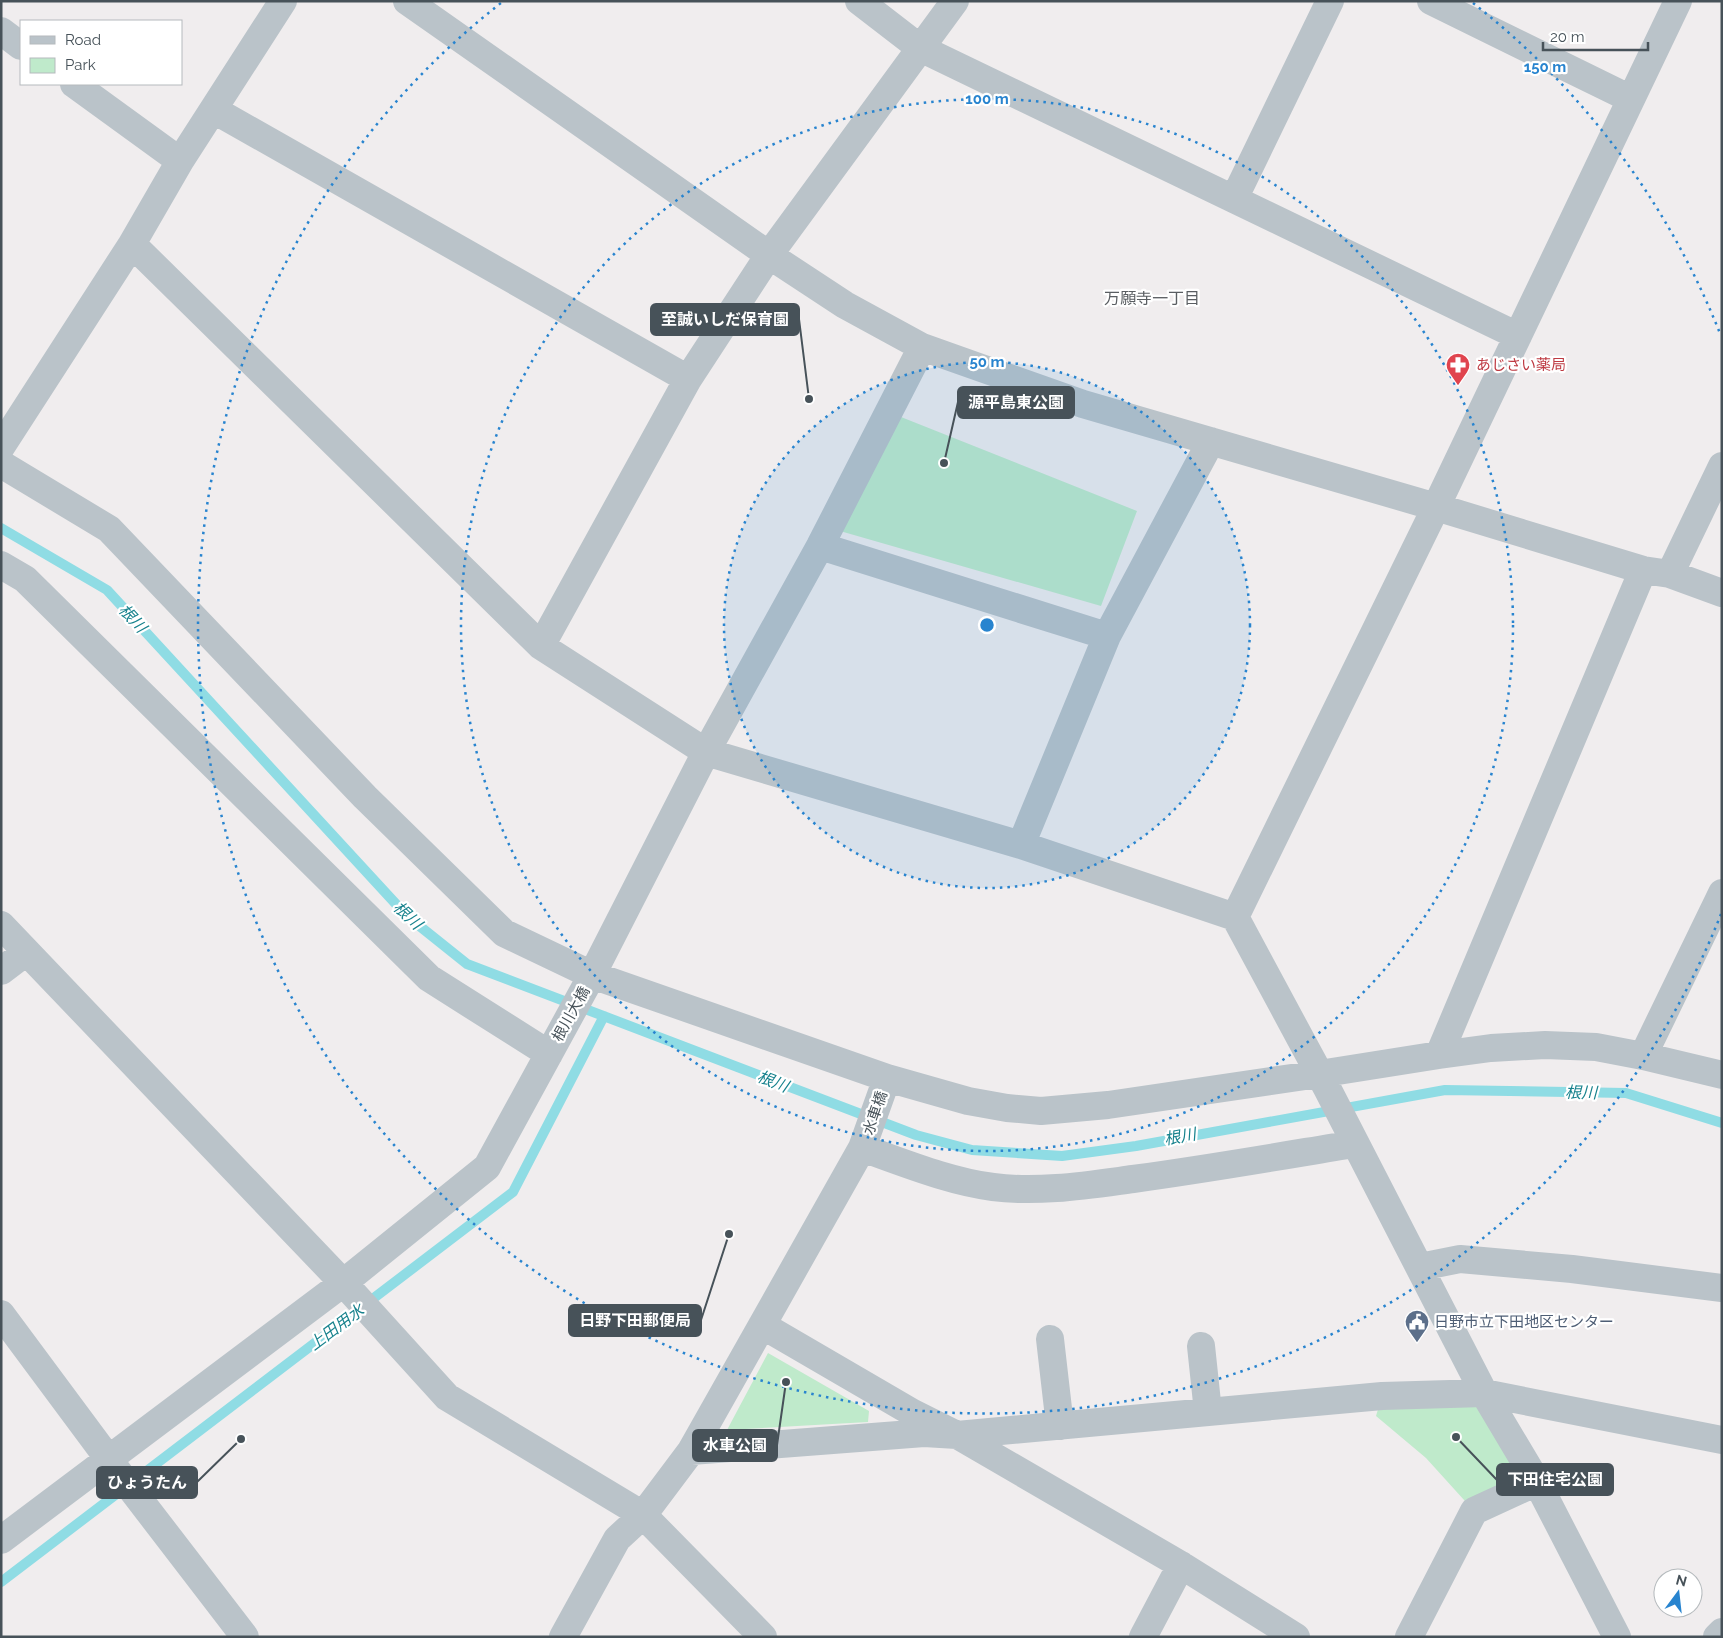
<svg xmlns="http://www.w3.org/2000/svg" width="1723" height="1638" font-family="Raleway,'Noto Sans JP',sans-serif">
	<rect width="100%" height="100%" fill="#f0edee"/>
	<path fill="#bfeacb" d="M896,415L1137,511L1101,606L840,531Z
		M768,1353L869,1411L868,1422L727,1430Z
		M1484,1393L1537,1482L1474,1511L1426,1458L1376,1416L1382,1396Z"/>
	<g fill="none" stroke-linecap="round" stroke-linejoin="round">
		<path stroke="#8fdce4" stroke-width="10" d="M1,528L107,590L407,916L467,964L916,1135L972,1150L1062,1156L1136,1146L1445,1090L1626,1093L1722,1123
			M1,1582L513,1192L604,1016"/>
		<path stroke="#bac3c9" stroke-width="28" d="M283,1L180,161L132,244L541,646L706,752L1021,845L1235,917L1327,1088L1484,1393L1537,1482L1617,1637
			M407,1L769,255L845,305L922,347L1083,404L1436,507L1643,570L1670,574L1722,593
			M859,1L920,48L1518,336
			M1431,1L1631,99
			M1,31L21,46
			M74,84L180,161
			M214,110L688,379
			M1234,199L1330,1
			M1,447L132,244
			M1,464L109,529L365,797L504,933L592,975L887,1078L968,1101L1007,1108L1041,1111L1108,1105L1319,1074L1439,1055L1491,1048L1545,1045L1596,1047L1643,1056L1722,1075
			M820,546L1107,636
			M1,565L25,579L429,978L549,1054
			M1670,574L1722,466
			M541,646L688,379L769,255L955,1
			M1021,845L1107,636L1211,441
			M1235,917L1436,507L1678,1
			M1,925L349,1289L447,1397L643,1515L763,1637
			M1,971L26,952
			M1439,1055L1643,570
			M1643,1056L1722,893
			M862,1148C905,1163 948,1181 993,1187C1039,1193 1088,1185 1133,1179C1207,1169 1281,1156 1354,1144
			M1420,1267L1460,1259L1572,1269L1722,1288
			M1,1314L116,1469L245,1637
			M762,1325L913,1413L957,1435L1181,1565L1296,1637
			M1050,1339L1060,1426
			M1201,1346L1208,1412
			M691,1451L924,1433L957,1435L1382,1396L1484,1393L1722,1440
			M1,1540L343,1283L487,1167L592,975L706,752L820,546L922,347
			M563,1637L617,1539L643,1515L691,1451L862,1148L887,1078
			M1143,1637L1181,1565
			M1409,1637L1474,1511L1537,1482
			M1717,1637L1722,1632"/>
	</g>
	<circle cx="987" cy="625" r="263" fill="#2884cf" fill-opacity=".12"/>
	<g fill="none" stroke="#2884cf" stroke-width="2.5" stroke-dasharray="2.5 5">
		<circle cx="987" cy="625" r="263"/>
		<circle cx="987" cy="625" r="526"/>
		<path d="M1721 914A789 789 0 1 1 501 3M1473 3A789 789 0 0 1 1721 336"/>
	</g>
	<defs>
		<symbol id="pharmacy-pin" viewBox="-11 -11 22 30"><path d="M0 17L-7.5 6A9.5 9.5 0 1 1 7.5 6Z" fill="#e0444e" stroke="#fff"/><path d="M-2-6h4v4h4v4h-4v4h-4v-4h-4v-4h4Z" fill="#fff"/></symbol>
		<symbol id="civic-pin" viewBox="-11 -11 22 30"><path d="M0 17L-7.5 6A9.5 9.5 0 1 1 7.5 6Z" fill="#5c6f8a" stroke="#fff"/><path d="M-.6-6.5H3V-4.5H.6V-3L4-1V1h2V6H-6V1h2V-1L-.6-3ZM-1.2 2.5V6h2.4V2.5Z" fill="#fff"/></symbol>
	</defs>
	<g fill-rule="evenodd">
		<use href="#pharmacy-pin" x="1444" y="351" width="28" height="38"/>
		<use href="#civic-pin" x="1403" y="1308" width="28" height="38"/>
	</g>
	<g text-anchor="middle" stroke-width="4.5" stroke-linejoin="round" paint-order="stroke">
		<g font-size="15" fill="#be3a42" stroke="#fff" text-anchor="start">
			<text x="1476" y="370">あじさい薬局</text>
		</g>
		<g font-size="15" fill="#475259" stroke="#fff">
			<text transform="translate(571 1014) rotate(-61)" y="5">根川大橋</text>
			<text transform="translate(875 1113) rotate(-71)" y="5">水車橋</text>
		</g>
		<g font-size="15" fill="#4e5e75" stroke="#fff" text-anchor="start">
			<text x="1434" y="1327">日野市立下田地区センター</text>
		</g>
		<g font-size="16" fill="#5a5e62" stroke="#fff">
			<text x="1152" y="304">万願寺一丁目</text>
		</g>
		<g font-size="16" font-style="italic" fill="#17828d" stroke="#fff">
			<text transform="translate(133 618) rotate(47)" y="6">根川</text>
			<text transform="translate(408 915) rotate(43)" y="6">根川</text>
			<text transform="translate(773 1081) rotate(21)" y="6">根川</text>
			<text transform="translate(1581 1092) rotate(1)" y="6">根川</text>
			<text transform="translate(1180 1136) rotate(-10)" y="6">根川</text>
			<text transform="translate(336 1327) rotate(-37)" y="6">上田用水</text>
		</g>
	</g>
	<circle cx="987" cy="625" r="8" fill="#2884cf" stroke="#fff" stroke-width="2.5"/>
	<g font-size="15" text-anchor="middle" font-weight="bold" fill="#2884cf" stroke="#fff" stroke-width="4.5" stroke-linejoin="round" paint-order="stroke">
		<text x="1545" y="72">150 m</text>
		<text x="987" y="104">100 m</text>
		<text x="987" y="367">50 m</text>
	</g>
	<path fill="none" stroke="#475259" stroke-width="2" d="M809 399L799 319M944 463L958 402M729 1234L701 1320M786 1382L777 1445M1456 1437L1497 1480M241 1439L197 1482"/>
	<g fill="#475259" stroke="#fff" stroke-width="2">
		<circle cx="809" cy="399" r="5"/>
		<circle cx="944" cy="463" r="5"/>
		<circle cx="729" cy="1234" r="5"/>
		<circle cx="786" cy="1382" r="5"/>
		<circle cx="1456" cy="1437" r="5"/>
		<circle cx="241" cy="1439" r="5"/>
	</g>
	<g fill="#475259" stroke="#475259" stroke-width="2">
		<rect x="651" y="304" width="148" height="31" rx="5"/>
		<rect x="958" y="387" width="116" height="31" rx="5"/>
		<rect x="569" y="1305" width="132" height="31" rx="5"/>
		<rect x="693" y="1430" width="84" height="31" rx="5"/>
		<rect x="1497" y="1464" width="116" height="31" rx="5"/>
		<rect x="97" y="1467" width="100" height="31" rx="5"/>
	</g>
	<g font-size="16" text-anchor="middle" font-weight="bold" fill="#fff">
		<text x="725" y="325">至誠いしだ保育園</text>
		<text x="1016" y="408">源平島東公園</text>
		<text x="635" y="1326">日野下田郵便局</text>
		<text x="735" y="1451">水車公園</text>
		<text x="1555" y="1485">下田住宅公園</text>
		<text x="147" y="1488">ひょうたん</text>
	</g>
	<rect width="1723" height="1638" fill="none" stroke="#475259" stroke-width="5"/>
	<rect x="20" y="20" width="162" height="65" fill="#ffffff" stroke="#b5babd"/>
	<rect x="30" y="36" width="25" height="8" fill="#bac3c9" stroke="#b5babd"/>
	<text x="65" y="45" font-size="15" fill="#475259">Road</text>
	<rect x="30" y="58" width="25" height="15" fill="#bfeacb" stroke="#b5babd"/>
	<text x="65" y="70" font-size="15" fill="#475259">Park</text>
	<g transform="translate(1678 1593) rotate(15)"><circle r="24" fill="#ffffff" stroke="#b5babd"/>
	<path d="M0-4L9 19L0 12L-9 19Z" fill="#2884cf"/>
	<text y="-8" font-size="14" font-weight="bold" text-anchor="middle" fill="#475259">N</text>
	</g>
	<path d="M1543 42v8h105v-8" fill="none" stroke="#475259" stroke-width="2.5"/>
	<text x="1550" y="42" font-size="15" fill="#475259" stroke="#ffffff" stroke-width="4" paint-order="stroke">20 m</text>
</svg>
